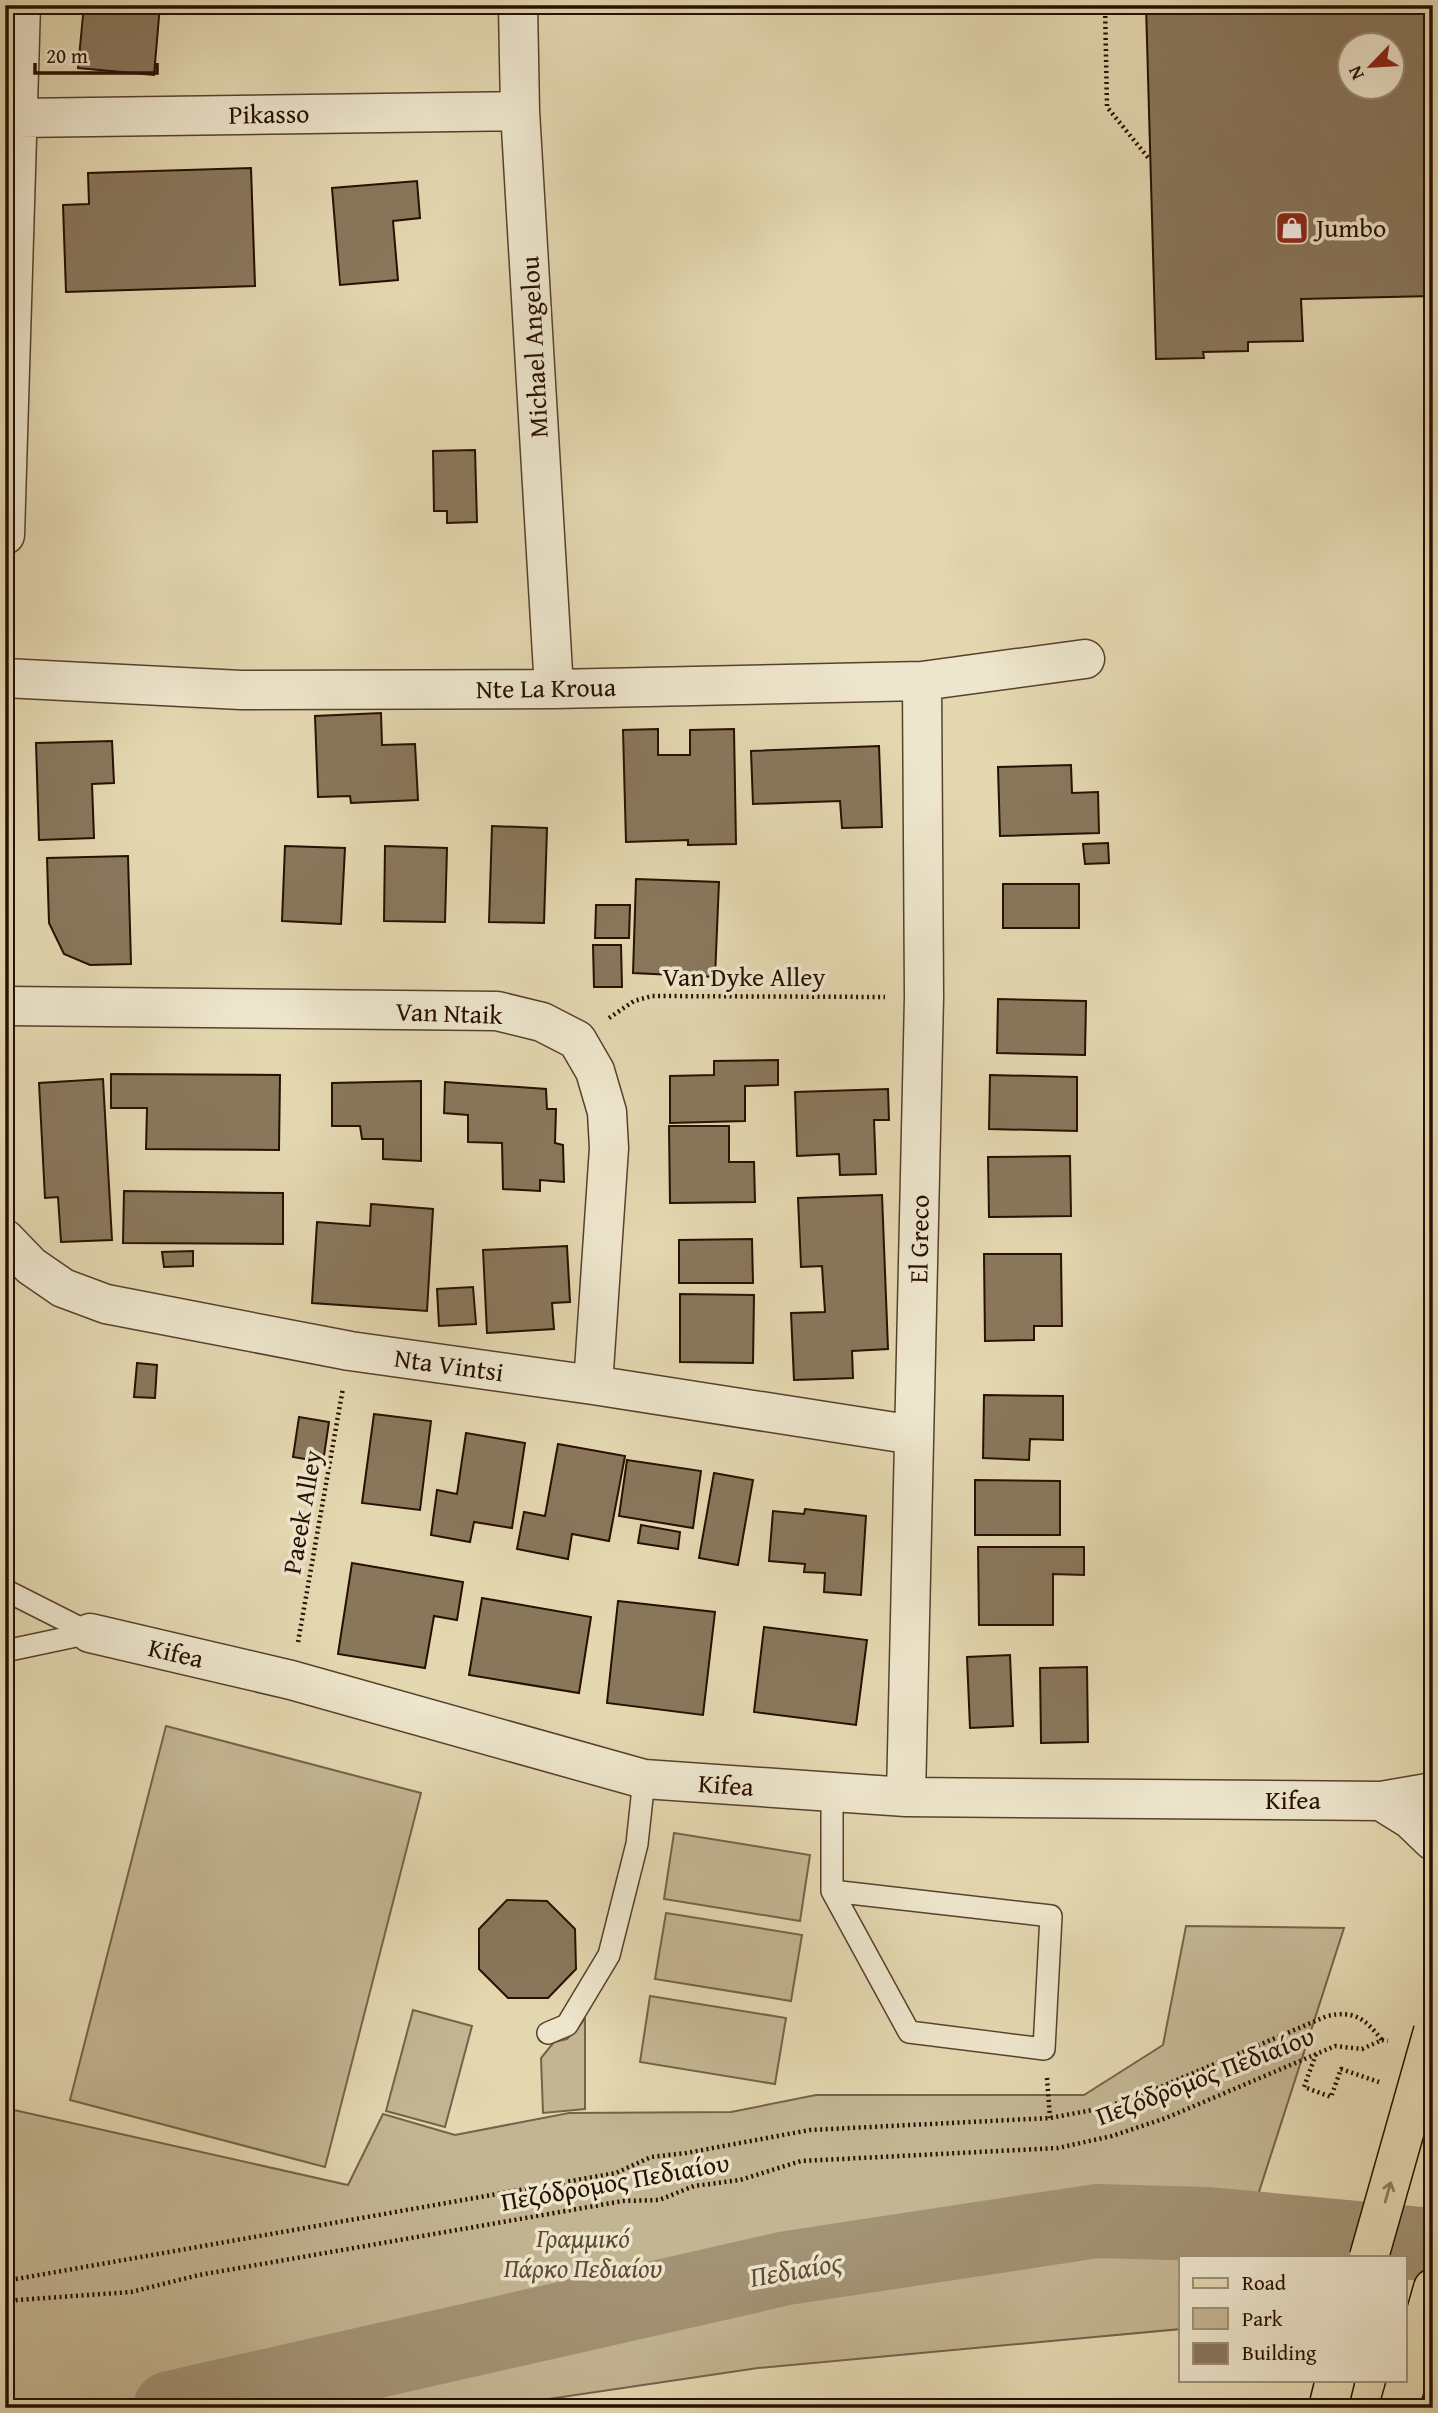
<svg xmlns="http://www.w3.org/2000/svg" width="1438" height="2413" font-family="'Gentium Book Plus',serif">
	<rect width="100%" height="100%" fill="#e3d7b0"/>
	<filter id="stains"><feTurbulence type="fractalNoise" baseFrequency=".00286" numOctaves="4"/><feColorMatrix values="0 0 0 0 .2 0 0 0 0 .09 0 0 0 0 .02 0 0 0 .5 -.17"/></filter>
	<radialGradient id="worn" r=".72"><stop offset=".6" stop-color="#630" stop-opacity="0"/><stop offset="1" stop-color="#630" stop-opacity=".3"/></radialGradient>
	<path fill="#c3b592" stroke="#766249" stroke-width="2" d="M166,1726L421,1793L325,2167L70,2100Z
		M674,1833L810,1855L800,1921L664,1899Z
		M666,1913L802,1935L791,2001L655,1979Z
		M1186,1926L1344,1928L1238,2257H1181V2329L758,2368L488,2408H5V2108L348,2185L383,2114L455,2135L569,2113L731,2112L816,2095H1084L1163,2045Z
		M650,1996L786,2018L775,2084L640,2062Z
		M413,2010L472,2026L445,2127L386,2111Z
		M585,2019V2109L543,2113L541,2058L554,2042L567,2039Z"/>
	<g fill="none" stroke-linecap="round" stroke-linejoin="round">
		<path stroke="#a39374" stroke-width="74" d="M170,2408L787,2268L1097,2221L1208,2224L1433,2245"/>
	</g>
	<path fill="#89775c" stroke="#280f00" stroke-width="2" fill-rule="evenodd" d="M84,5H160L154,75L78,68Z
		M1146,5H1433V296L1301,299L1303,341L1248,342V351L1203,352L1204,358L1156,359ZM1350,46H1392V88H1350Z
		M251,168L255,286L66,292L63,205L89,204L88,173Z
		M417,181L420,218L393,221L398,280L340,285L332,188Z
		M475,450L477,522L447,523V511H434L433,451Z
		M381,713L382,745L415,744L418,800L351,803L350,796L318,797L315,716Z
		M658,729V755H690V730L734,729L736,844L688,845V840L626,842L623,730Z
		M112,741L114,783L92,784L94,838L39,840L36,743Z
		M879,746L882,827L842,828L840,801L753,804L751,751Z
		M1071,765L1072,793L1098,792L1099,833L1000,836L998,767Z
		M492,826L547,828L544,923L489,922Z
		M1108,843L1109,863L1085,864L1083,844Z
		M285,846L345,848L341,924L282,921Z
		M385,846L447,848L445,922L384,921Z
		M128,856L131,964L90,965L64,954L49,923L47,858Z
		M636,879L719,882L715,977L633,973Z
		M1003,884H1079V928H1003Z
		M596,905H630L629,938H595Z
		M593,945H621L622,987H594Z
		M998,999L1086,1001L1085,1055L997,1053Z
		M778,1060V1085L745,1086V1121L670,1123V1076L714,1075V1061Z
		M111,1074L280,1075L279,1150L146,1149L147,1108H111Z
		M990,1075L1077,1077V1131L989,1129Z
		M103,1079L112,1240L61,1242L58,1197L45,1198L39,1083Z
		M421,1081V1161L383,1159V1139H362L360,1126H332V1083Z
		M445,1082L546,1089L547,1109H556L555,1143L563,1145L564,1182L540,1180V1191L503,1189L502,1143L468,1142V1115L444,1113Z
		M888,1089L889,1120H874L876,1174L840,1175L839,1154L797,1156L795,1092Z
		M669,1126H729V1162H754L755,1202L670,1203Z
		M1070,1156L1071,1216L989,1217L988,1157Z
		M124,1191L283,1193V1244L123,1243Z
		M882,1195L888,1349L852,1351L853,1378L794,1380L791,1313L825,1312L822,1266L801,1267L798,1198Z
		M371,1204L433,1209L427,1311L312,1303L317,1222L370,1226Z
		M752,1239L753,1283H679V1240Z
		M567,1246L570,1302L552,1303L554,1329L487,1333L483,1250Z
		M193,1251V1266L164,1267L162,1252Z
		M984,1254H1061L1062,1326H1034V1340L985,1341Z
		M473,1287L476,1324L439,1326L437,1289Z
		M680,1294L754,1295L753,1363L680,1362Z
		M137,1363L157,1365L155,1398L134,1397Z
		M984,1395L1063,1396V1440L1030,1439L1029,1460L983,1458Z
		M374,1414L431,1421L420,1510L362,1503Z
		M299,1417L329,1422L323,1462L293,1457Z
		M466,1433L525,1443L512,1528L474,1522L470,1542L431,1535L437,1490L457,1494Z
		M558,1444L625,1456L609,1541L572,1534L568,1559L517,1549L524,1512L545,1516Z
		M627,1460L701,1471L693,1528L619,1516Z
		M714,1473L753,1480L738,1565L699,1558Z
		M975,1480L1060,1481V1535H975Z
		M805,1509L866,1516L861,1595L824,1592L825,1573L804,1572L805,1564L769,1561L773,1511L804,1514Z
		M641,1525L680,1532L678,1549L638,1543Z
		M978,1547H1084V1575L1053,1574V1625H979Z
		M352,1563L463,1582L457,1620L434,1616L425,1668L338,1654Z
		M482,1598L591,1617L579,1693L469,1675Z
		M618,1601L715,1612L703,1715L607,1703Z
		M764,1627L867,1640L856,1725L754,1712Z
		M1010,1655L1013,1726L970,1728L967,1657Z
		M1087,1667L1088,1742L1041,1743L1040,1668Z
		M507,1900L547,1901L575,1929L576,1969L548,1998H508L479,1969V1929Z"/>
	<g fill="none" stroke-linecap="round" stroke-linejoin="round">
		<defs>
			<path id="lane" d="M5,1590L90,1633
				M5,1651L90,1633
				M832,1891L1051,1916L1044,2049L909,2032L832,1891V1792
				M548,2033L567,2025L609,1955L637,1844L644,1779"/>
			<path id="street" d="M518,5L520,111L554,689
				M18,118L520,111
				M5,535L21,5
				M5,678L241,690L554,689L922,681L1085,659
				M5,1006L497,1011L542,1022L577,1040L595,1071L607,1112L609,1148L593,1385
				M5,1239L31,1266L63,1288L106,1304L350,1351L593,1385L914,1435
				M90,1633L291,1680L644,1779L906,1797L1381,1801L1433,1792
				M906,1797L924,997L922,681
				M1381,1801L1410,1819L1433,1841"/>
			<path id="primary" d="M1328,2408L1335,2380
				M1399,2408L1433,2288"/>
		</defs>
		<use href="#lane" stroke="#57412c" stroke-width="24"/>
		<use href="#street" stroke="#57412c" stroke-width="41"/>
		<use href="#primary" stroke="#280f00" stroke-width="41"/>
		<path stroke="#280f00" stroke-width="4.5" stroke-dasharray="2 3.5" stroke-linecap="butt" d="M1105,5L1107,107L1150,160
			M609,1018L634,1001L652,996L885,997
			M298,1642L343,1388
			M1316,2054L1304,2087L1331,2097L1341,2069L1379,2082
			M1047,2078L1050,2118
			M5,2281L616,2173L651,2157L686,2153L810,2130L1050,2118L1103,2108L1137,2097L1327,2016C1355,2010 1365,2019 1382,2040
			M5,2303L17,2300L131,2292L199,2275L623,2201L659,2200L694,2186L740,2180L801,2161L1058,2148L1112,2136L1166,2118L1335,2046L1362,2049L1382,2040L1388,2041"/>
		<use href="#lane" stroke="#ede5cc" stroke-width="21"/>
		<use href="#street" stroke="#ede5cc" stroke-width="38"/>
		<use href="#primary" stroke="#e3d7b0" stroke-width="38"/>
		<defs>
			<path id="primary-bridge" d="M1369,2257L1433,2031"/>
		</defs>
		<use href="#primary-bridge" stroke="#280f00" stroke-width="41" stroke-linecap="butt"/>
		<use href="#primary-bridge" stroke="#e3d7b0" stroke-width="38"/>
	</g>
	<defs><path id="oneway-shaft" d="M-6 0H5M1.5-3L5.5 0L1.5 3" fill="none" stroke-width="1.6" stroke-linecap="round" stroke-linejoin="round" transform="scale(1.75)"/></defs>
	<use stroke="#8f7d61" href="#oneway-shaft" transform="translate(1388 2192) rotate(-74)"/>
	<defs>
		<symbol id="shop-square" viewBox="-11 -11 22 22"><rect x="-9" y="-9" width="18" height="18" rx="4" fill="#8f2418" stroke="#ede5cc"/><path d="M-5-2.5h2.3a2.7 3.5 0 0 1 5.4 0H5L5.5 6h-11ZM-1.5-2.5h3a1.5 2.3 0 0 0-3 0Z" fill="#fff"/></symbol>
	</defs>
	<g fill-rule="evenodd">
		<use href="#shop-square" x="1273" y="209" width="38" height="38"/>
	</g>
	<g text-anchor="middle" stroke-width="7" stroke-linejoin="round" paint-order="stroke">
		<g font-size="26" fill="#280f00" stroke="#ede5cc">
			<text transform="translate(269 114) rotate(-1)" y="9">Pikasso</text>
			<text transform="translate(534 347) rotate(-93)" y="9">Michael Angelou</text>
			<text transform="translate(546 688) rotate(-1)" y="9">Nte La Kroua</text>
			<text x="744" y="986">Van Dyke Alley</text>
			<text transform="translate(449 1013) rotate(2)" y="9">Van Ntaik</text>
			<text transform="translate(919 1239) rotate(-89)" y="9">El Greco</text>
			<text transform="translate(449 1365) rotate(8)" y="9">Nta Vintsi</text>
			<text transform="translate(302 1512) rotate(-80)" y="9">Paeek Alley</text>
			<text transform="translate(176 1653) rotate(13)" y="9">Kifea</text>
			<text transform="translate(726 1785) rotate(4)" y="9">Kifea</text>
			<text x="1293" y="1809">Kifea</text>
			<text transform="translate(1205 2076) rotate(-21)" y="9">Πεζόδρομος Πεδιαίου</text>
			<text transform="translate(615 2182) rotate(-10)" y="9">Πεζόδρομος Πεδιαίου</text>
		</g>
		<g font-size="26" fill="#280f00" stroke="#ede5cc" text-anchor="start">
			<text x="1316" y="237">Jumbo</text>
		</g>
		<g font-size="26" font-style="italic" fill="#5e4933" stroke="#ede5cc">
			<text x="583" y="2247">Γραμμικό<tspan x="583" dy="30">Πάρκο Πεδιαίου</tspan></text>
		</g>
		<g font-size="28" font-style="italic" fill="#5f4a34" stroke="#ede5cc">
			<text transform="translate(796 2269) rotate(-10)" y="10">Πεδιαίος</text>
		</g>
	</g>
	<rect width="1438" height="2413" fill="none" stroke="#e3d7b0" stroke-width="28"/>
	<rect x="7" y="7" width="1424" height="2399" fill="none" stroke="#280f00" stroke-width="3.5"/>
	<rect x="14" y="14" width="1410" height="2385" fill="none" stroke="#280f00" stroke-width="2"/>
	<rect x="1179" y="2256" width="228" height="126" fill="#ede5cc" stroke="#9e8f7a" stroke-width="2"/>
	<rect x="1193" y="2278" width="35" height="10" fill="#e3d7b0" stroke="#9e8f7a" stroke-width="2"/>
	<text x="1242" y="2290" font-size="21" fill="#280f00">Road</text>
	<rect x="1193" y="2308" width="35" height="21" fill="#c3b592" stroke="#9e8f7a" stroke-width="2"/>
	<text x="1242" y="2326" font-size="21" fill="#280f00">Park</text>
	<rect x="1193" y="2343" width="35" height="21" fill="#89775c" stroke="#9e8f7a" stroke-width="2"/>
	<text x="1242" y="2360" font-size="21" fill="#280f00">Building</text>
	<g transform="translate(1371 66) rotate(245)"><circle r="33" fill="#ede5cc" stroke="#9e8f7a" stroke-width="2"/>
	<path d="M0-5L12 26L0 18L-12 26Z" fill="#8f2418"/>
	<text y="-10" font-size="19" font-weight="bold" text-anchor="middle" fill="#280f00">N</text>
	</g>
	<path d="M35 63v10h122v-10" fill="none" stroke="#280f00" stroke-width="3.5"/>
	<text x="46" y="63" font-size="21" fill="#280f00" stroke="#ede5cc" stroke-width="5" paint-order="stroke">20 m</text>
	<rect width="100%" height="100%" filter="url(#stains)"/>
	<rect width="100%" height="100%" fill="url(#worn)"/>
</svg>
